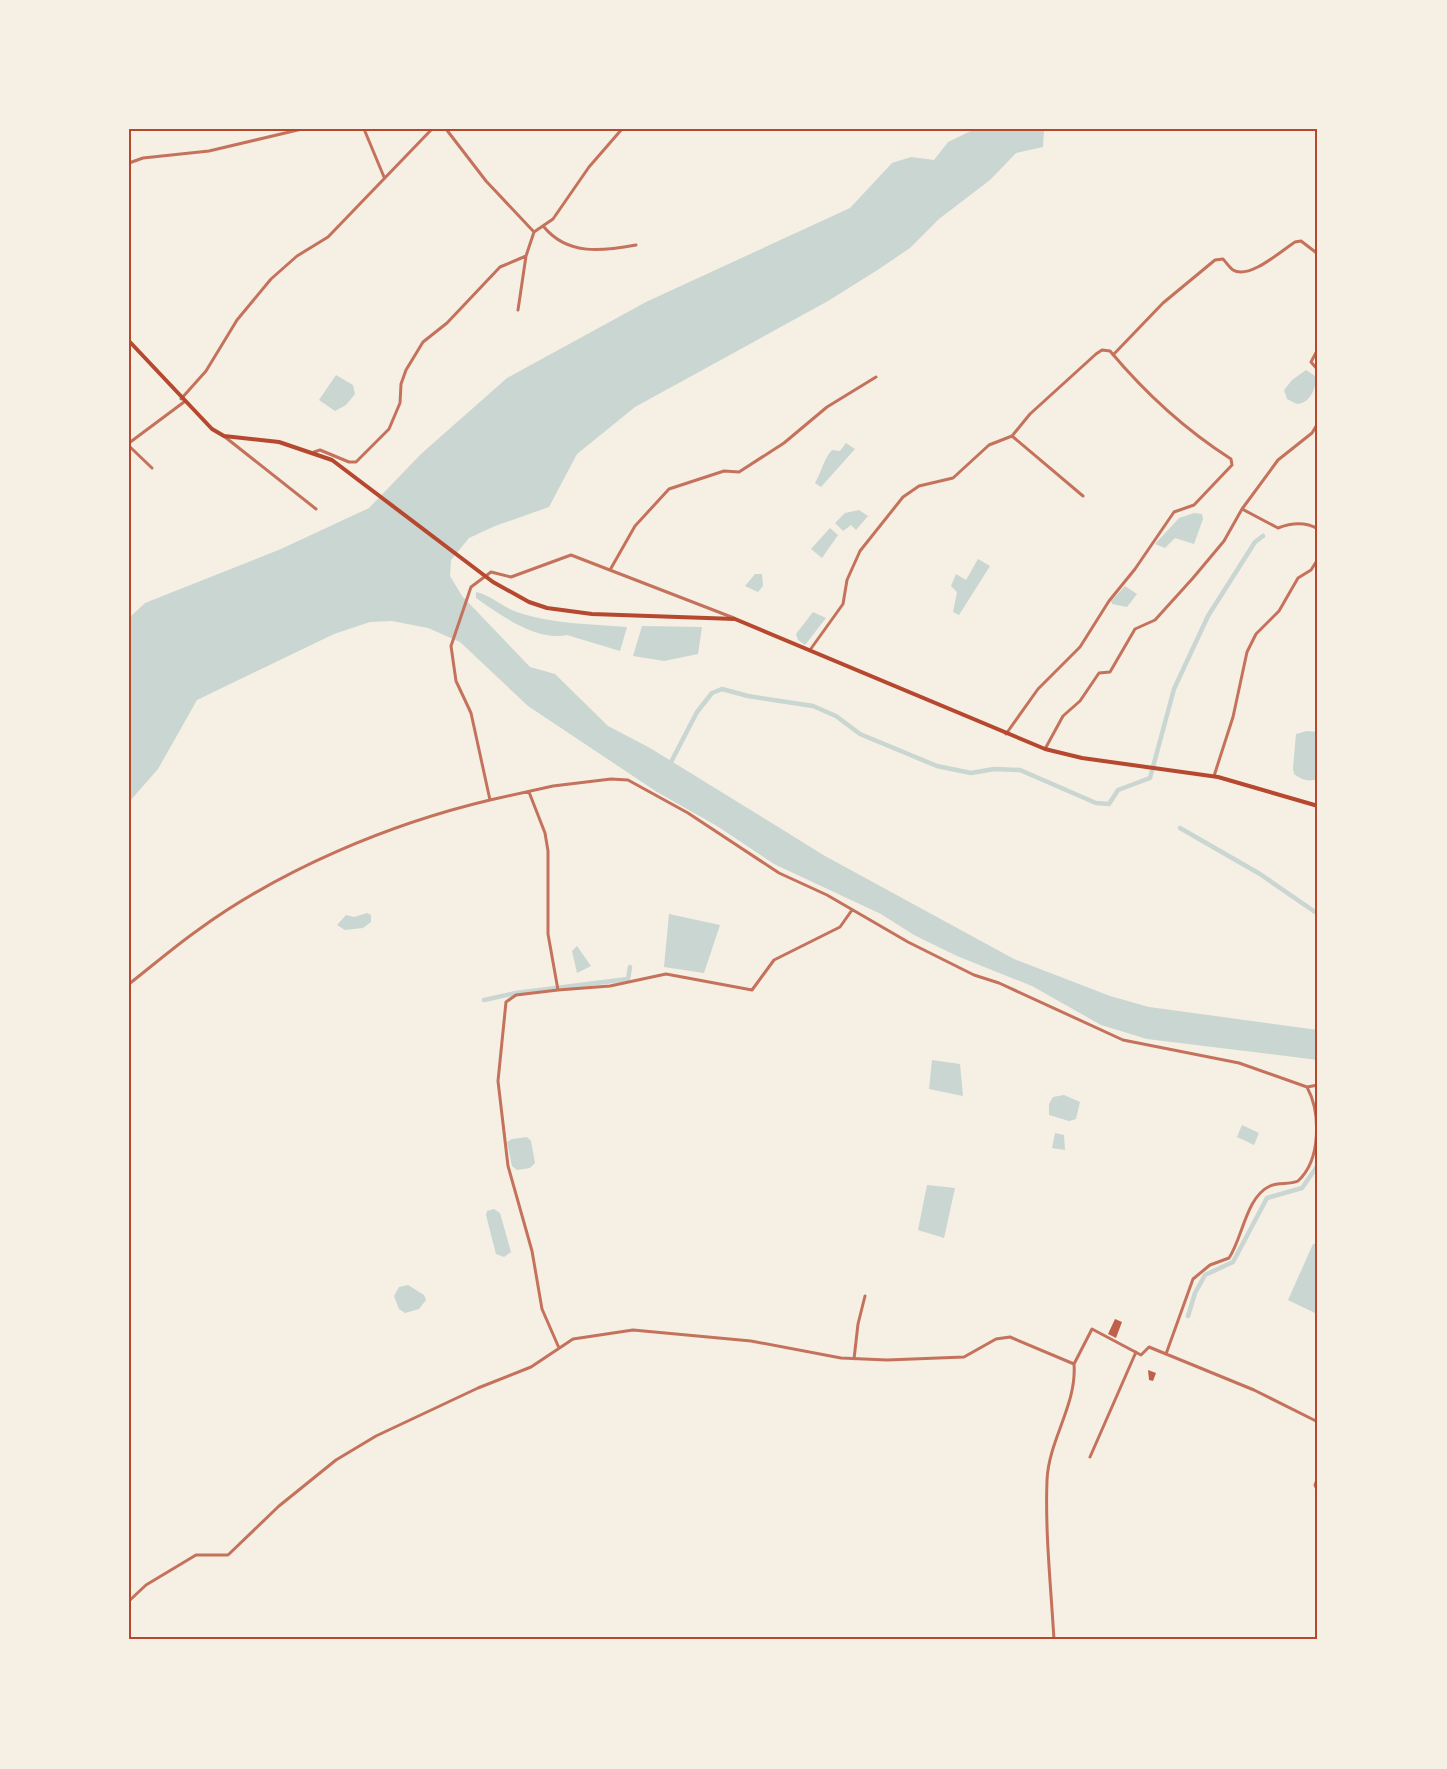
<svg xmlns="http://www.w3.org/2000/svg" width="1447" height="1769" font-family="Barlow,sans-serif">
	<rect width="100%" height="100%" fill="#f6efe4"/>
	<path fill="#c9d6d2" d="M975,129H1044L1043,147L1016,153L990,180L939,219L910,248L879,269L828,301L635,407L577,454L549,507L495,526L469,538L451,560L450,576L462,596L530,667L555,674L608,726L650,748L825,856L1014,959L1110,996L1149,1007L1318,1030V1060L1147,1039L1101,1025L1032,986L957,956L914,935L881,914L774,864L717,826L657,792L528,706L460,642L428,628L392,621L370,622L334,634L197,700L158,769L129,802V618L145,603L281,549L369,508L421,454L507,378L646,302L850,208L892,163L911,157L934,160L948,142Z
		M1306,370L1315,376C1317,388 1310,403 1297,404L1287,399L1284,390L1292,380Z
		M336,375L353,385L355,394L346,405L335,411L319,400Z
		M846,443L855,449L821,487L815,483C822,471 823,460 832,450L840,451Z
		M859,510L868,516L856,530L851,525L843,531L835,523L845,513Z
		M1194,513L1202,514L1203,519L1194,544L1175,538L1165,548L1155,544L1179,518Z
		M830,528L838,535L822,558L811,549Z
		M978,559L990,566L959,615L953,612L957,592L951,586L956,574L966,580Z
		M755,574H762L763,586L758,592L745,586Z
		M1125,586L1137,594L1127,607L1112,604L1111,601Z
		M476,592C490,595 500,605 514,611C549,624 590,624 627,627L620,651L567,635C537,642 499,614 476,598Z
		M813,612L826,618L805,645L798,640L796,634Z
		M642,626L702,627L698,654L664,661L633,656Z
		M1307,731L1318,732V779C1308,782 1302,780 1294,774L1293,768L1296,734Z
		M367,913L371,915V922L363,928L345,930L337,925L346,915L354,917Z
		M669,914L720,925L704,973L664,967Z
		M577,946L591,966L577,973L572,951Z
		M932,1060L960,1064L963,1096L929,1089Z
		M1064,1095L1080,1102L1076,1119L1069,1121L1049,1115V1104L1053,1097Z
		M1242,1125L1259,1133L1254,1145L1237,1137Z
		M1055,1133L1064,1135L1065,1150L1052,1148Z
		M527,1137L531,1141L535,1163L530,1168L517,1170L512,1166L507,1142L512,1139Z
		M927,1185L955,1188L944,1238L918,1230Z
		M494,1209L500,1213L511,1252L504,1257L496,1254L486,1215L487,1211Z
		M1313,1244H1318V1311L1315,1313L1288,1300Z
		M408,1285L424,1295L426,1300L419,1309L405,1313L399,1309L394,1296L399,1287Z"/>
	<g fill="none" stroke-linecap="round" stroke-linejoin="round">
		<path stroke="#c9d6d2" stroke-width="4.5" d="M669,766L697,712L712,693L722,689L748,696L813,706L836,716L860,734L937,766L971,773L994,769L1020,770L1096,803L1109,804L1118,790L1150,778L1174,689L1208,616L1255,542L1263,536
			M1180,828L1260,874L1318,914
			M484,1000L516,993L628,979L630,967
			M1188,1316L1195,1293L1205,1275L1233,1262L1267,1198L1302,1188L1318,1165"/>
	</g>
	<path fill="#bf614a" d="M1115,1319L1122,1322L1116,1338L1108,1334Z
		M1148,1370L1156,1373L1153,1381L1149,1380Z"/>
	<g fill="none" stroke-linecap="round" stroke-linejoin="round">
		<path stroke="#c5725c" stroke-width="3" d="M364,129L384,177
			M446,129L486,181L534,232L553,219L589,167L622,129
			M129,163L143,158L209,151L302,129
			M544,227C568,256 603,251 636,245
			M518,310L526,256
			M1318,349L1311,362L1318,370
			M1113,355L1163,303L1215,260L1223,259C1226,262 1229,267 1233,270C1249,280 1281,251 1295,242L1301,241L1318,254
			M181,399L206,371L237,320L271,279L297,256L328,237L432,129
			M1318,423L1312,433L1278,460L1242,509L1278,528C1291,523 1306,522 1318,529
			M1012,436L1083,496
			M225,437L316,509
			M129,443L184,402
			M129,446L152,468
			M314,452L320,450L349,462H356L389,429L400,403L401,384L406,370L423,342L447,323L500,267L526,256L534,232
			M610,570L635,526L669,489L724,471L739,472L784,443L827,407L876,377
			M810,650L843,604L847,580L860,551L903,497L919,486L953,478L989,445L1012,436L1030,414L1096,354L1102,350L1110,351C1146,394 1184,429 1231,459L1232,465L1194,505L1174,512L1135,569L1109,601L1080,647L1038,689L1006,734
			M1045,749L1063,716L1080,701L1099,673L1110,672L1135,629L1155,620L1193,578L1224,541L1242,509
			M1214,776L1233,717L1247,652L1256,634L1279,611L1298,578L1311,570L1318,559
			M529,792L545,833L548,851V934L558,990L516,995L506,1002L498,1081L508,1166L532,1251L542,1309L559,1348
			M490,800L553,786L611,779L628,780L688,813L779,873L827,895L908,942L974,975L999,983L1123,1040L1239,1063L1307,1087C1321,1113 1321,1160 1298,1181C1289,1185 1279,1182 1270,1186C1246,1197 1243,1237 1229,1258L1210,1265L1193,1279L1166,1354
			M129,984C152,966 174,947 198,930C282,869 389,824 490,800L471,713L456,681L451,646L471,587L491,572L511,577L571,555L734,618
			M558,990L610,986L666,974L752,990L774,960L840,927L852,910
			M1307,1087L1318,1085
			M854,1359L858,1324L865,1296
			M1074,1364L1092,1329L1141,1355L1149,1347L1254,1390L1318,1422
			M1090,1457L1136,1352
			M1318,1477L1315,1485L1318,1492
			M129,1601L146,1585L196,1555H228L279,1506L336,1460L376,1436L478,1388L531,1367L573,1339L633,1330L751,1341L841,1358L887,1360L964,1357L996,1339L1010,1337L1074,1364
			M1054,1640C1051,1587 1045,1533 1047,1480C1049,1439 1077,1405 1074,1364"/>
		<path stroke="#b5482f" stroke-width="4" d="M129,341L212,429L224,436L279,442L332,460L493,582L529,602L547,608L592,614L735,619L1045,749L1082,758L1218,777L1318,806"/>
	</g>
	<rect width="1447" height="1769" fill="none" stroke="#f6efe4" stroke-width="261"/>
	<rect x="130" y="130" width="1186" height="1508" fill="none" stroke="#b5482f" stroke-width="2"/>
</svg>
